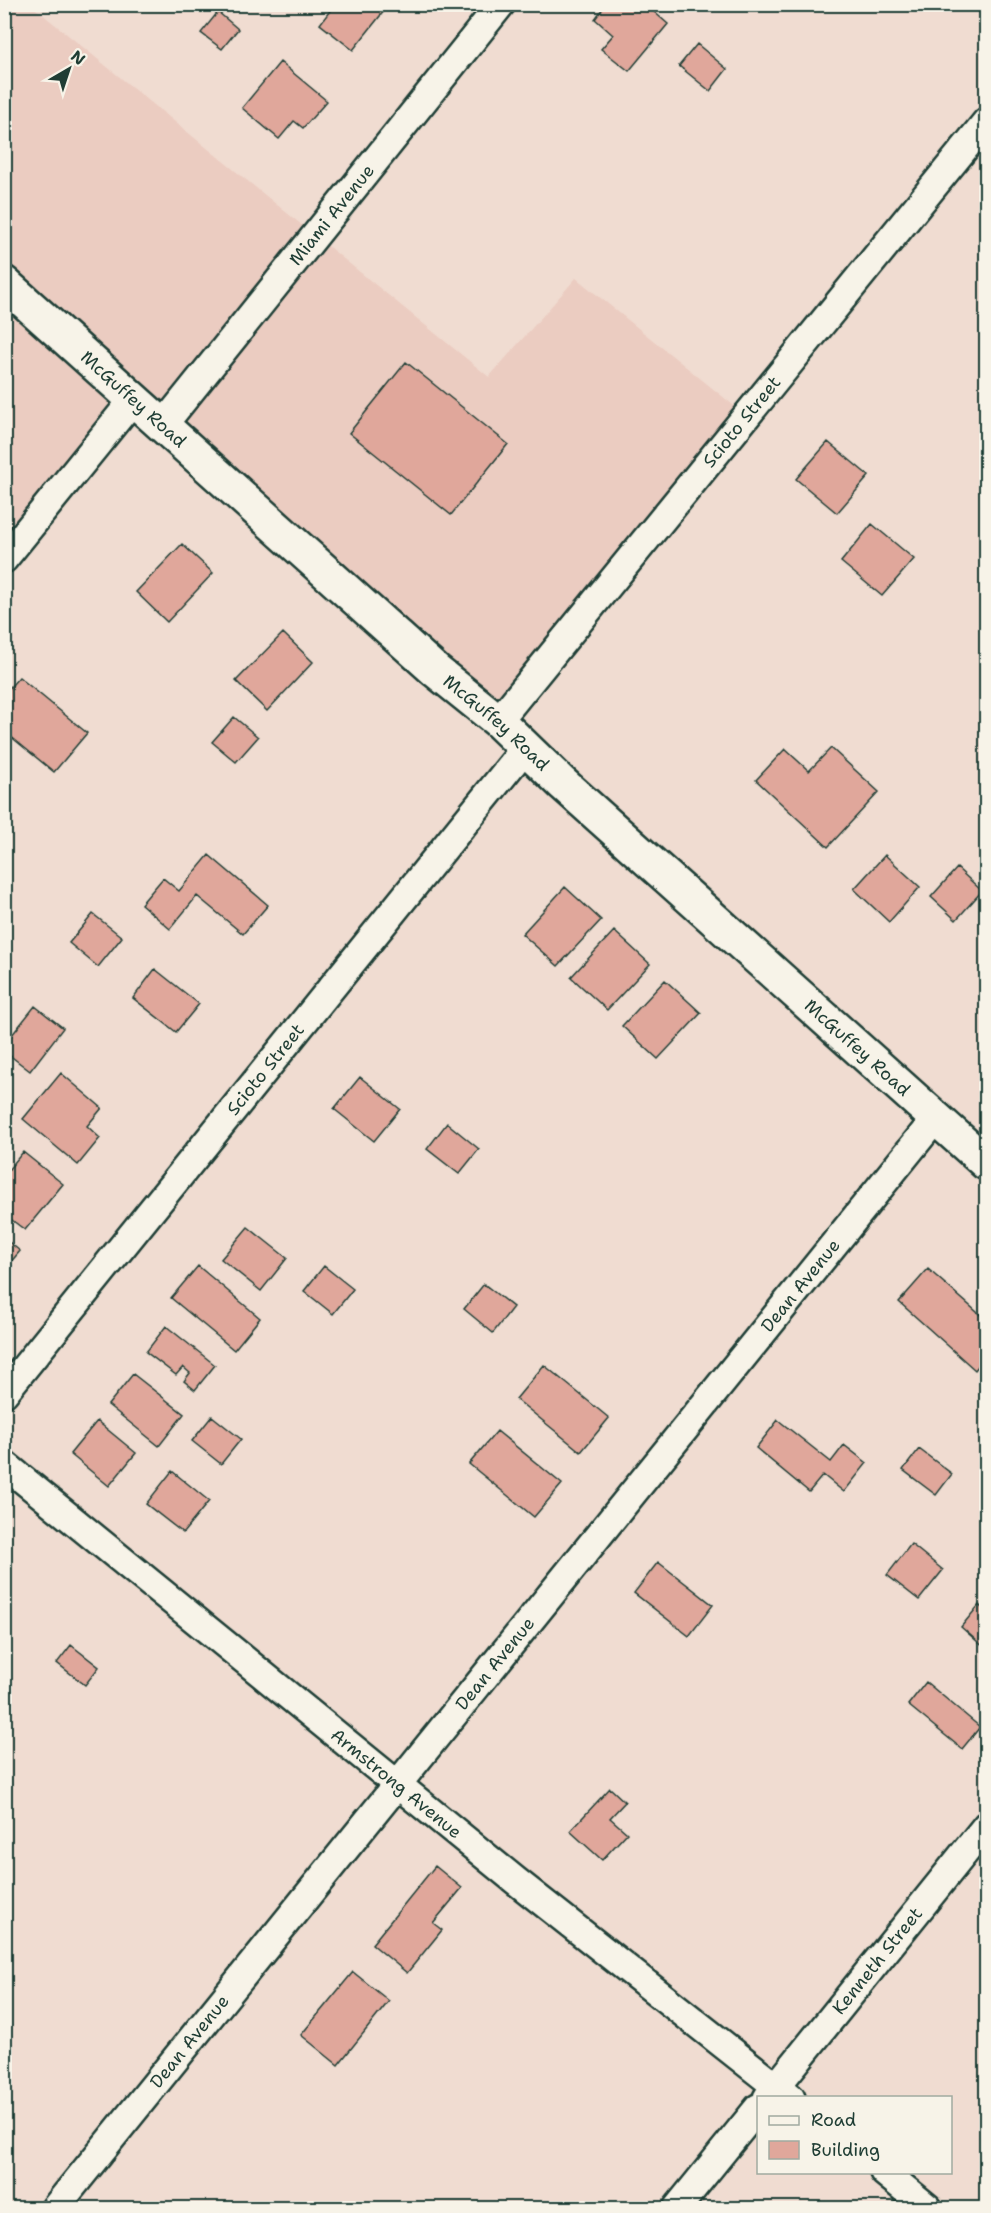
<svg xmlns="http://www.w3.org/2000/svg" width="991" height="2213" font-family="'Shantell Sans',sans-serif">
	<rect width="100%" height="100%" fill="#f0dcd1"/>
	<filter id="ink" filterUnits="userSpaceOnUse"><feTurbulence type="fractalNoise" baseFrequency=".0167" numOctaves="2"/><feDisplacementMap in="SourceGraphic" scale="12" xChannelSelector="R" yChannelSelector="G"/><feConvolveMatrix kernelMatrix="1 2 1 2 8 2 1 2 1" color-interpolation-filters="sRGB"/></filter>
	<g filter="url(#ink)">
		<path fill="#ebccc1" d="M5,5H31L489,377L576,278L748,417L498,721L133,400L5,559Z"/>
		<path fill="#e0a79b" stroke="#1f3d34" stroke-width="1.5" d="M335,4H376L384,11L353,50L320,24Z
			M606,4H645L668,24L629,71L601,49L613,35L595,19Z
			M218,12L238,29L222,49L201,33Z
			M697,44L727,69L710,91L679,66Z
			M280,62L327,101L303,128L294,121L279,139L242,108Z
			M406,362L508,444L451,515L349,433Z
			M828,442L869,476L837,513L796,479Z
			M872,524L914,559L882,596L841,562Z
			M182,544L213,573L167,622L136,592Z
			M283,633L313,662L267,711L236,681Z
			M19,677L87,733L54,772L4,731V694Z
			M234,717L258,737L236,762L212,742Z
			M831,748L879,792L828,847L756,780L785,749L809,771Z
			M209,855L268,905L243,934L197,896L170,929L141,904L163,878L179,891Z
			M885,855L920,887L889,922L854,889Z
			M957,868L982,891L956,920L931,897Z
			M565,887L601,920L558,966L522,934Z
			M93,914L122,937L98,967L69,943Z
			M614,931L650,964L607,1010L571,977Z
			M155,969L199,1004L176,1032L133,998Z
			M665,980L701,1013L658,1059L622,1026Z
			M35,1006L63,1028L30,1071L4,1051V1045Z
			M61,1073L102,1108L87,1126L100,1138L78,1165L23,1119Z
			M360,1077L400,1109L374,1141L334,1109Z
			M447,1123L479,1149L459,1174L427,1149Z
			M23,1152L63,1184L25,1230L4,1214V1175Z
			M248,1227L287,1258L261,1291L221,1259Z
			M4,1238L20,1251L4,1270Z
			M198,1266L260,1318L234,1350L171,1298Z
			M324,1266L353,1289L333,1314L304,1291Z
			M928,1269L985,1319L986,1317V1356L975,1370L899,1302Z
			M484,1284L513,1307L493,1333L464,1309Z
			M166,1326L215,1365L195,1390L184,1381L190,1373L183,1367L176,1375L146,1352Z
			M544,1365L609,1418L581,1452L516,1399Z
			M133,1374L184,1414L159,1446L108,1405Z
			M212,1416L241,1439L221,1464L192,1441Z
			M778,1420L831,1462L844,1445L867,1463L844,1492L823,1475L809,1492L756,1448Z
			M97,1421L136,1453L109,1486L70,1454Z
			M497,1431L562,1484L534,1517L469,1464Z
			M919,1449L952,1474L936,1495L903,1470Z
			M172,1471L209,1501L183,1533L146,1504Z
			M911,1544L943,1570L919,1600L887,1575Z
			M658,1562L713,1605L689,1636L634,1593Z
			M979,1605L986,1612V1649L961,1627Z
			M71,1645L99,1667L85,1685L57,1663Z
			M926,1682L980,1727L962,1749L908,1705Z
			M610,1788L625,1802L610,1818L627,1833L602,1860L570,1831Z
			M435,1866L462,1888L433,1923L442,1930L407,1973L372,1944Z
			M353,1972L389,2001L338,2065L301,2035Z"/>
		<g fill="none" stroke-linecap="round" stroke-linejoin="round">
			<defs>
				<g id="minor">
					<path id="s1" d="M164,424L501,4"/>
					<path d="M4,559L133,400"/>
					<path id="s2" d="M498,721L986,122"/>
					<path id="s3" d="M4,1393L526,747"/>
					<path id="s4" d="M4,1464L516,1881L791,2098"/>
					<path id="s5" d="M767,2098L986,1826"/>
					<path d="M884,2172L928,2208"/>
					<path id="s6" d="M55,2208L936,1118"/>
					<path d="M677,2208L758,2108"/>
				</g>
				<g id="tertiary">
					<path id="s7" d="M4,283L436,671L498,721L562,783L986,1163"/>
				</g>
			</defs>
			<use href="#minor" stroke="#1f3d34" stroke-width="32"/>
			<use href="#tertiary" stroke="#1f3d34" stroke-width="38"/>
			<use href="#minor" stroke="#f7f3e8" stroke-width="27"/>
			<use href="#tertiary" stroke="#f7f3e8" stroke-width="33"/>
		</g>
	</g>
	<g text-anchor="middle" stroke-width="4.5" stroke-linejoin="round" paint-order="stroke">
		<g font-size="18" fill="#1f3d34" stroke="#f7f3e8">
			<text dy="6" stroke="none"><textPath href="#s1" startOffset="268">Miami Avenue</textPath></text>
			<text dy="6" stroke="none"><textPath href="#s7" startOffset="174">McGuffey Road</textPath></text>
			<text dy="6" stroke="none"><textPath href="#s2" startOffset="386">Scioto Street</textPath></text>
			<text dy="6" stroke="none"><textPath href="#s7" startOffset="660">McGuffey Road</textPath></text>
			<text dy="6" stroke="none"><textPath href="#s7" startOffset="1146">McGuffey Road</textPath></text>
			<text dy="6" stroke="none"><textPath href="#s3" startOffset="416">Scioto Street</textPath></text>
			<text dy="6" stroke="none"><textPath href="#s6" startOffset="1186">Dean Avenue</textPath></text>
			<text dy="6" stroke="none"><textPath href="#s6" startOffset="700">Dean Avenue</textPath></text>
			<text dy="6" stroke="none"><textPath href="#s4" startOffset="506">Armstrong Avenue</textPath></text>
			<text dy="6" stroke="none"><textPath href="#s5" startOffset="176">Kenneth Street</textPath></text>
			<text dy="6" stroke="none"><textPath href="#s6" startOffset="214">Dean Avenue</textPath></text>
		</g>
	</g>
	<rect width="991" height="2213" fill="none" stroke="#f7f3e8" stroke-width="24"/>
	<rect x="12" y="12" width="967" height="2189" fill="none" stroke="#1f3d34" stroke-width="2" filter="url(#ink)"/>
	<rect x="757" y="2096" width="195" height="78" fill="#f7f3e8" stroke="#a1aaa0" stroke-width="1.5"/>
	<rect x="769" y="2116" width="30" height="9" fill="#f7f3e8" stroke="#a1aaa0" stroke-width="1.5"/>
	<text x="811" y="2126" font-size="18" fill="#1f3d34">Road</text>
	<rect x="769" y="2141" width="30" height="18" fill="#e0a79b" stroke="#a1aaa0" stroke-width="1.5"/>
	<text x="811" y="2156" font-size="18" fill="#1f3d34">Building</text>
	<g transform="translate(69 69) rotate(39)" stroke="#f7f3e8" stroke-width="4.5" paint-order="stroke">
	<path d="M0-4.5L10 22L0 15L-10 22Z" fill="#1f3d34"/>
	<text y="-9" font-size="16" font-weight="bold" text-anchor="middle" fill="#1f3d34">N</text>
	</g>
</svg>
